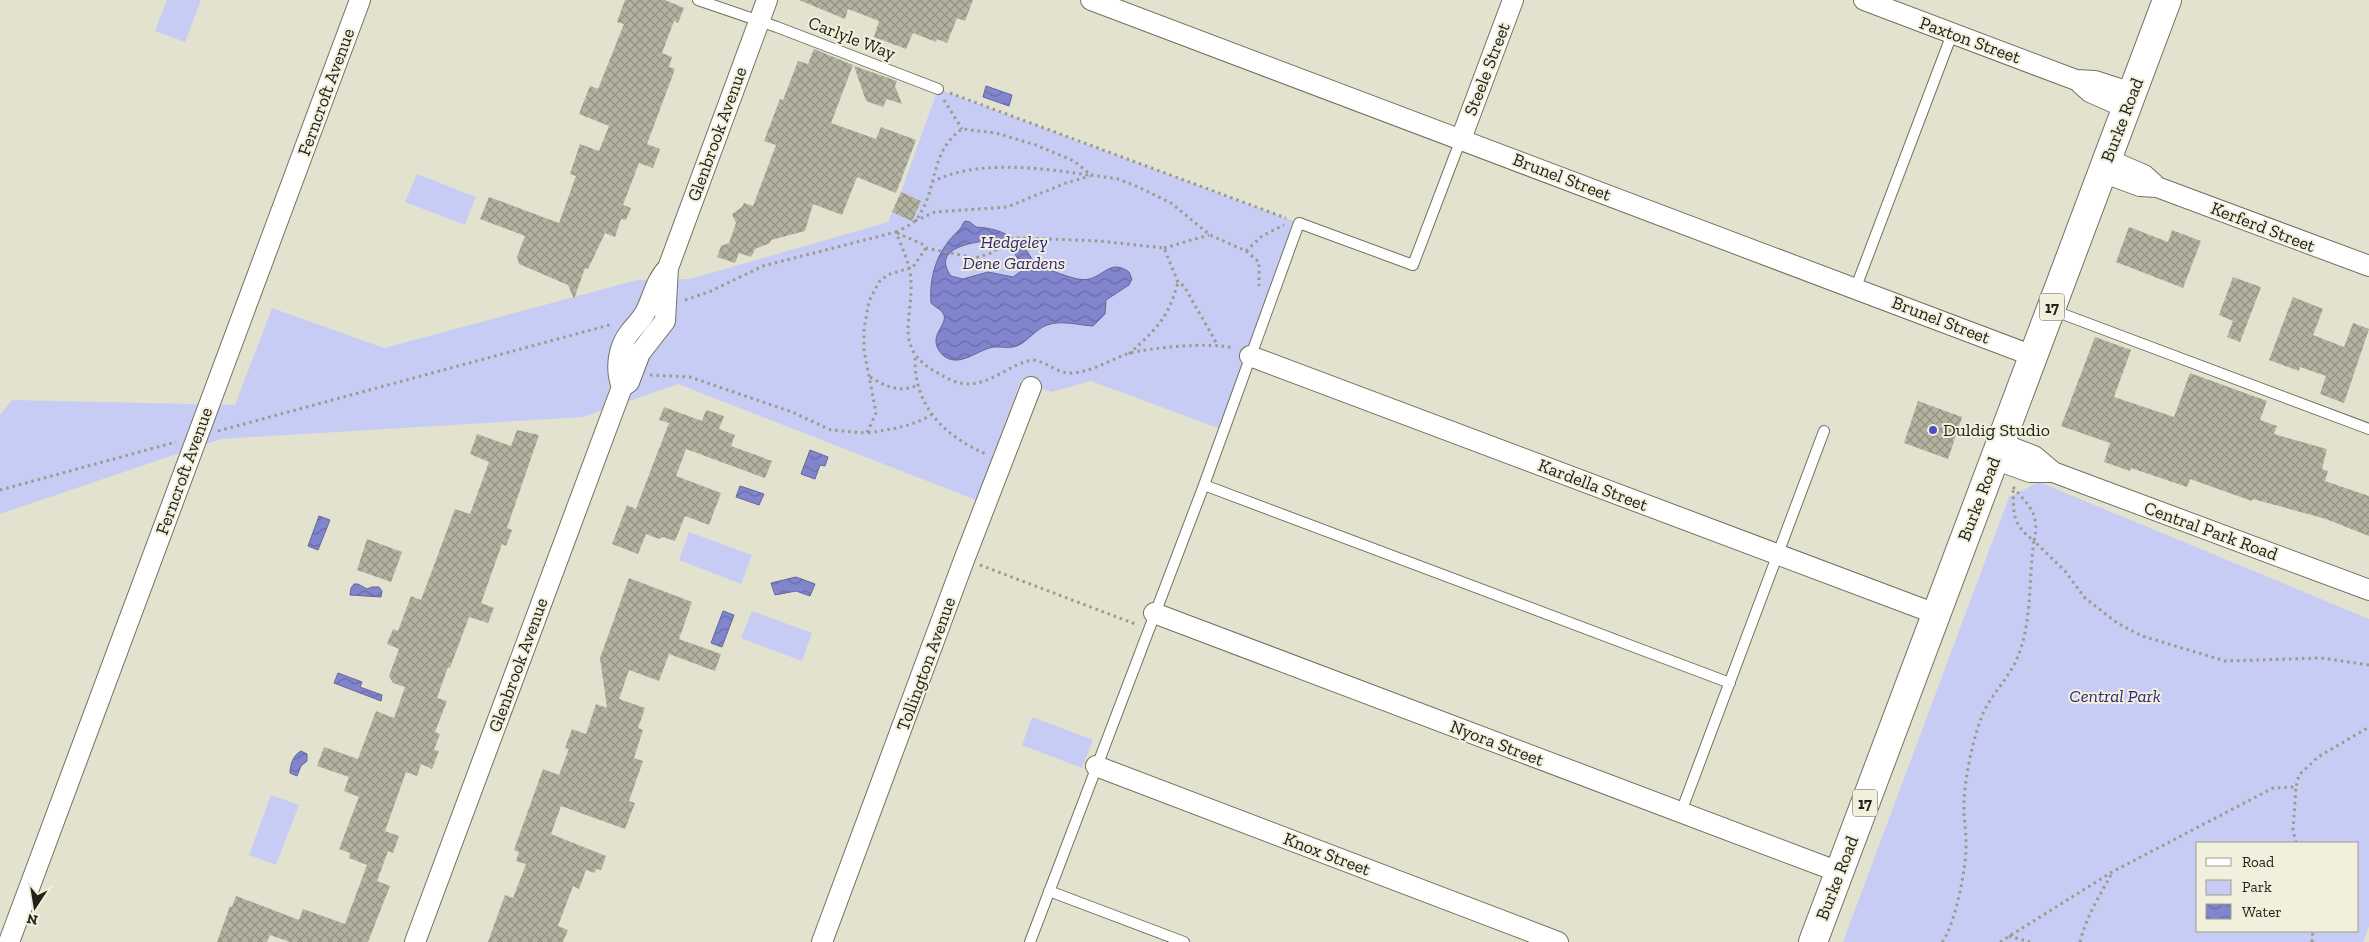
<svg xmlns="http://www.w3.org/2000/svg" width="2369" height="942" font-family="'Zilla Slab',serif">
	<defs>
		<pattern id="water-waves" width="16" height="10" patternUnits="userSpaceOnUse" patternTransform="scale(1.25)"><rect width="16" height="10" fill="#8185ce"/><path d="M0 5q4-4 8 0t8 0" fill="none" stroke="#696ca6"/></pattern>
		<pattern id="building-cross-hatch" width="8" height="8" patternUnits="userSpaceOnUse" patternTransform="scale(1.25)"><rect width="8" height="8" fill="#b4b3a1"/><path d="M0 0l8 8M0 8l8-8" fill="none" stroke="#929182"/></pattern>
	</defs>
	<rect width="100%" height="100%" fill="#e3e2cf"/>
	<path fill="#c7ccf4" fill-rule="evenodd" d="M167,0H201L185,42L155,31Z
		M938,89L1299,223L1223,430L1091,381L1051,392L1021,380L976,500L678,384L583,417L221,439L0,514V415L12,400L235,405L272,308L384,348L637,280L690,279L888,222L901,192Z
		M417,174L476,197L465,225L405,202Z
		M2039,482L2369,619V926L2363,942H1843L2009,497ZM2198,843H2358V931H2198Z
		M689,532L752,555L741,584L679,560Z
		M752,611L812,633L802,661L741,638Z
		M1032,717L1093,740L1082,768L1022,745Z
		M271,795L299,805L276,865L249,855Z"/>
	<path fill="url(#water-waves)" stroke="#646798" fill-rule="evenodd" d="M986,86L1012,95L1009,106L983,97Z
		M965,221L970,222L976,227C995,228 1009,233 1024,247C1028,251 1030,258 1035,262C1042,268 1068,277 1078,279C1102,284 1107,256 1129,272L1132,279L1129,285L1106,300L1105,314L1093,326C1078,325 1061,320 1047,325C1036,329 1029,340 1019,345C1010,350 999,345 989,348C974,353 954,370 940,352C927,334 950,325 943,313C940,308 934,307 931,303C929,274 938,249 959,230C962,227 962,224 965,221ZM993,240L1012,249L1024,269L1013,277L988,272L963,279L951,276C930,247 975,242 993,240Z
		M810,450L828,457L825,466L820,465L815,479L801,474Z
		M740,486L764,494L759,505L736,497Z
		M319,516L330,520L318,550L308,546Z
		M796,577L815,584L810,596L796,591L775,595L771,583Z
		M354,584H358L367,589L372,587H379L382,591L381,597L350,595L351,588Z
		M723,611L734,615L722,647L711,643Z
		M338,673L362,682L360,687L382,695L381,701L334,683Z
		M301,751L307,754V761L301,766L297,776L290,773C290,765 293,755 301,751Z"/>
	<path fill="url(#building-cross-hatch)" d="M625,0H665L684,8L678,23L674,21L662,53L672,57L669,67L675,69L647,144L660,149L653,168L639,163L623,205L631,208L626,220L621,219L615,237L605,233L588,269L585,268L574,299L568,285L519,264L517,257L525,236L480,219L489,197L559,223L576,176L570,174L580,144L599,151L609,126L579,114L590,86L598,89L624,24L617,22Z
		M799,0H973L965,21L957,18L947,43L937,39L936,42L913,33L906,49L874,37L879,21L848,9L845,19Z
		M814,49L853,65L831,123L876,139L881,127L916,140L896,193L857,177L842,215L813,204L805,231L771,240L770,243L755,249L751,257L739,253L735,263L717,257L721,246L729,243L736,223L732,214L742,207L744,203L753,206L776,145L764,141L780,99L783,100L798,61L808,64Z
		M854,66L897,81L895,86L902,104L887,99L883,107L866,101Z
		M901,192L921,201L912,221L892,212Z
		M2129,227L2168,242L2172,230L2201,241L2183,288L2116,262Z
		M2233,277L2261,287L2240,342L2227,337L2233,321L2219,315Z
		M2293,297L2323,309L2313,335L2344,347L2353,323L2369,329L2344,403L2320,394L2326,376L2300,367L2299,371L2269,360Z
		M2095,337L2131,350L2114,397L2174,417L2190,373L2267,401L2260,420L2277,426L2274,434L2327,449L2322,469L2328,471L2325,481L2369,496V536L2326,519L2253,499L2252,501L2190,479L2187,487L2131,468L2130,471L2104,462L2110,443L2061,426Z
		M1918,401L1962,417L1948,459L1904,443Z
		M664,407L702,421L706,410L724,416L719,429L735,435L731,446L772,461L765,478L686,449L676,476L721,493L709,525L685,516L675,541L663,537L659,539L646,534L638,554L612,544L627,505L636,509L652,467L669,423L659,420Z
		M517,430L539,435L507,528L512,530L506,546L502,544L481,603L494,608L488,623L469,617L450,668L448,667L437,698L447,701L435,732L440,734L434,750L439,751L432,769L421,764L417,776L406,772L385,831L399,836L393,853L388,851L377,881L390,886L368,942H290L270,935L267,942H217L230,906L232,907L236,896L299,920L303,909L345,924L367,865L349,858L350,853L339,849L359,797L344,791L349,777L317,766L324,747L358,759L376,711L394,718L405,687L393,683L389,676L399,649L387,644L393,629L398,631L411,596L421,600L455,509L470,514L489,462L470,454L477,434L511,446Z
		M367,539L402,552L391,582L357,570Z
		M629,578L692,602L679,639L721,654L715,671L669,654L659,681L629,670L619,699L645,708L638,728L643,730L634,758L643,761L629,801L635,803L625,829L561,806L551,834L606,856L601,870L596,869L595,873L586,870L579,889L573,886L558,926L568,930L563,942H488L505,895L513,898L526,864L516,861L519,852L514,850L543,769L559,775L569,749L565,748L572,729L586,734L596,704L607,708L600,658Z"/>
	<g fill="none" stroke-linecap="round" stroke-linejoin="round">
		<defs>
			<path id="service" d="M698,0L777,27L938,89
				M1856,287L1952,34
				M2052,310L2369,429
				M1204,485L1730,683
				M1681,812L1824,431
				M1049,891L1184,942
				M1030,942L1204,485L1299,223L1413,265L1461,139"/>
			<path id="minor" d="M1091,0L2033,356
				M1864,0L2076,80L2095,81L2132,93
				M2080,83L2090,92L2126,108
				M1461,139L1513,0
				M2107,159L2144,175L2154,184
				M2102,172L2140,186L2157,187L2369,266
				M1250,356L1936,614
				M622,387C615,369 618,347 630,332C635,326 641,320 645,313C653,298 655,281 668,268L767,0
				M2000,443L2034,456L2053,472
				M1994,459L2030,472H2053L2369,590
				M1154,613L1839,872
				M1096,766L1558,942
				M9,942L360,0
				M415,942L622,387L629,382L640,353L665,321L668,268
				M822,942L964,560L1031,387"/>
			<path id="primary" d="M1813,942L2167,0"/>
		</defs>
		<use href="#service" stroke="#737261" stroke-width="12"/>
		<use href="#minor" stroke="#737261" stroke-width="22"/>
		<use href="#primary" stroke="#737261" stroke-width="30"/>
		<path stroke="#9b9a8c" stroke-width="3" stroke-dasharray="2.5 4" stroke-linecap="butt" d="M950,93L1286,218
			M944,100L962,129
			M932,182C976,159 1041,168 1088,175
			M915,221L935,212L1007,207L1066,183L1090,176
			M896,232C902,229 911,225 916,220C939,190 928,153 962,129L996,133L1036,145L1074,161L1091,175L1118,179L1136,186L1171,203L1210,235L1246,251L1259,262V286
			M897,233L922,244L926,248L975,258L991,253L1014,238H1020L1099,241L1164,248L1178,282L1184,286L1217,344
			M1164,248L1209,235
			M1246,251L1262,236L1284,225
			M685,300L711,291L763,266L896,232C902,248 910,264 911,280C913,319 893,348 936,372C946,378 957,384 968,384C992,384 1011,363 1033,360C1048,362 1057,374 1072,373C1091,372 1110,360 1127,354C1151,347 1210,342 1234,348
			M1129,354C1157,328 1168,319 1178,282
			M915,358C914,406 944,436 986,454
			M650,375L690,377L792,412L831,430L867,433L876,413L864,350V329L869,301L879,282L887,275L913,267L926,248
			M870,377C887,387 899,393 918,385
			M218,431L613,324
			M868,433C891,429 911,427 931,415
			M2013,487C2030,507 2040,514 2034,541L2065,571L2085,598L2117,623L2142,636L2225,661L2321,658L2369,665
			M0,490L176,442
			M980,565L1138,625
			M2296,843L2293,830L2296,787
			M2009,936L2030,942
			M1942,942C1955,926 1967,865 1966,843C1966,829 1963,815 1964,802C1965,776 1973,739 1982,716C1990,696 2007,680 2016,661C2033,623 2028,581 2034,541C2011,523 2014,514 2013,487
			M2000,942L2112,872L2273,788L2296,787L2299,775L2318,757L2369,727
			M2080,942C2086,917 2100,895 2112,873
			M2312,942L2313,931"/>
		<use href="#service" stroke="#fff" stroke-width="10"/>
		<use href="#minor" stroke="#fff" stroke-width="20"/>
		<use href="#primary" stroke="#fff" stroke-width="28"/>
	</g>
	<circle fill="#524bc2" stroke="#f1f0dc" stroke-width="2" cx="1933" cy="430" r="5"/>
	<g text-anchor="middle" stroke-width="4" stroke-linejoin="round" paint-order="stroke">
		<g fill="#f1f0dc" stroke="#606055" stroke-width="1">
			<rect x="2039.5" y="293.5" width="25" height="27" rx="4"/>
			<rect x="1852.5" y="789.5" width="25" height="27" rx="4"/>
		</g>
		<g font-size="16" font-weight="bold" fill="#22221b">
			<text x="2052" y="313">17</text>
			<text x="1865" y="809">17</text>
		</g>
		<g font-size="18" fill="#22221b" stroke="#f1f0dc">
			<text transform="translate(852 38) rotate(21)" y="6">Carlyle Way</text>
			<text transform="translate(1970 40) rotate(20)" y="6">Paxton Street</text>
			<text transform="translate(1487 69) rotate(-69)" y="6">Steele Street</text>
			<text transform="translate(326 92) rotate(-70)" y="6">Ferncroft Avenue</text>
			<text transform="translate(2122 120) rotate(-69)" y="6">Burke Road</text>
			<text transform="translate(717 134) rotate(-70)" y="6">Glenbrook Avenue</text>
			<text transform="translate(1562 177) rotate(21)" y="6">Brunel Street</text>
			<text transform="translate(2263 227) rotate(21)" y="6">Kerferd Street</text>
			<text transform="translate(1941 320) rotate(21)" y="6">Brunel Street</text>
			<text transform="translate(184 471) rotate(-70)" y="6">Ferncroft Avenue</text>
			<text transform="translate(1593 485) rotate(21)" y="6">Kardella Street</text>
			<text transform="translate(1979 499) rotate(-69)" y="6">Burke Road</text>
			<text transform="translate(2211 531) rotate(20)" y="6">Central Park Road</text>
			<text transform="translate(926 664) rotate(-70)" y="6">Tollington Avenue</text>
			<text transform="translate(518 665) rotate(-70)" y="6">Glenbrook Avenue</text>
			<text transform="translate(1497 743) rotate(21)" y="6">Nyora Street</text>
			<text transform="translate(1327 854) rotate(21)" y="6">Knox Street</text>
			<text transform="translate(1837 878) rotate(-69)" y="6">Burke Road</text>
		</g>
		<g font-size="18" font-style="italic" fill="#2e267b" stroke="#f1f0dc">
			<text x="1014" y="248">Hedgeley<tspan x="1014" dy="21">Dene Gardens</tspan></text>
			<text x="2115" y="702">Central Park</text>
		</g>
		<g font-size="18" fill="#22221b" stroke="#f1f0dc" text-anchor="start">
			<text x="1943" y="436">Duldig Studio</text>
		</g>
	</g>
	<rect x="2196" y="842" width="162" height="90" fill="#f1f0dc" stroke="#9e9e8f"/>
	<rect x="2206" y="858" width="25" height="8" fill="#ffffff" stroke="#9e9e8f"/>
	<text x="2242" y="867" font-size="15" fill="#22221b">Road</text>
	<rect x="2206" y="880" width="25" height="15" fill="#c7ccf4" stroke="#9e9e8f"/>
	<text x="2242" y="892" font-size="15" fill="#22221b">Park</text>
	<rect x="2206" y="904" width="25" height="15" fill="url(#water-waves)" stroke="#9e9e8f"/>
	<text x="2242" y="917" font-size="15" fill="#22221b">Water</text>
	<g transform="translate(35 907) rotate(192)" stroke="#f1f0dc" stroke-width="4" paint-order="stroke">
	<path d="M0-4L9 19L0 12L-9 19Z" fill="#22221b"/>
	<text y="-8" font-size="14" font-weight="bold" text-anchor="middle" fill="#22221b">N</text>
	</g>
</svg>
